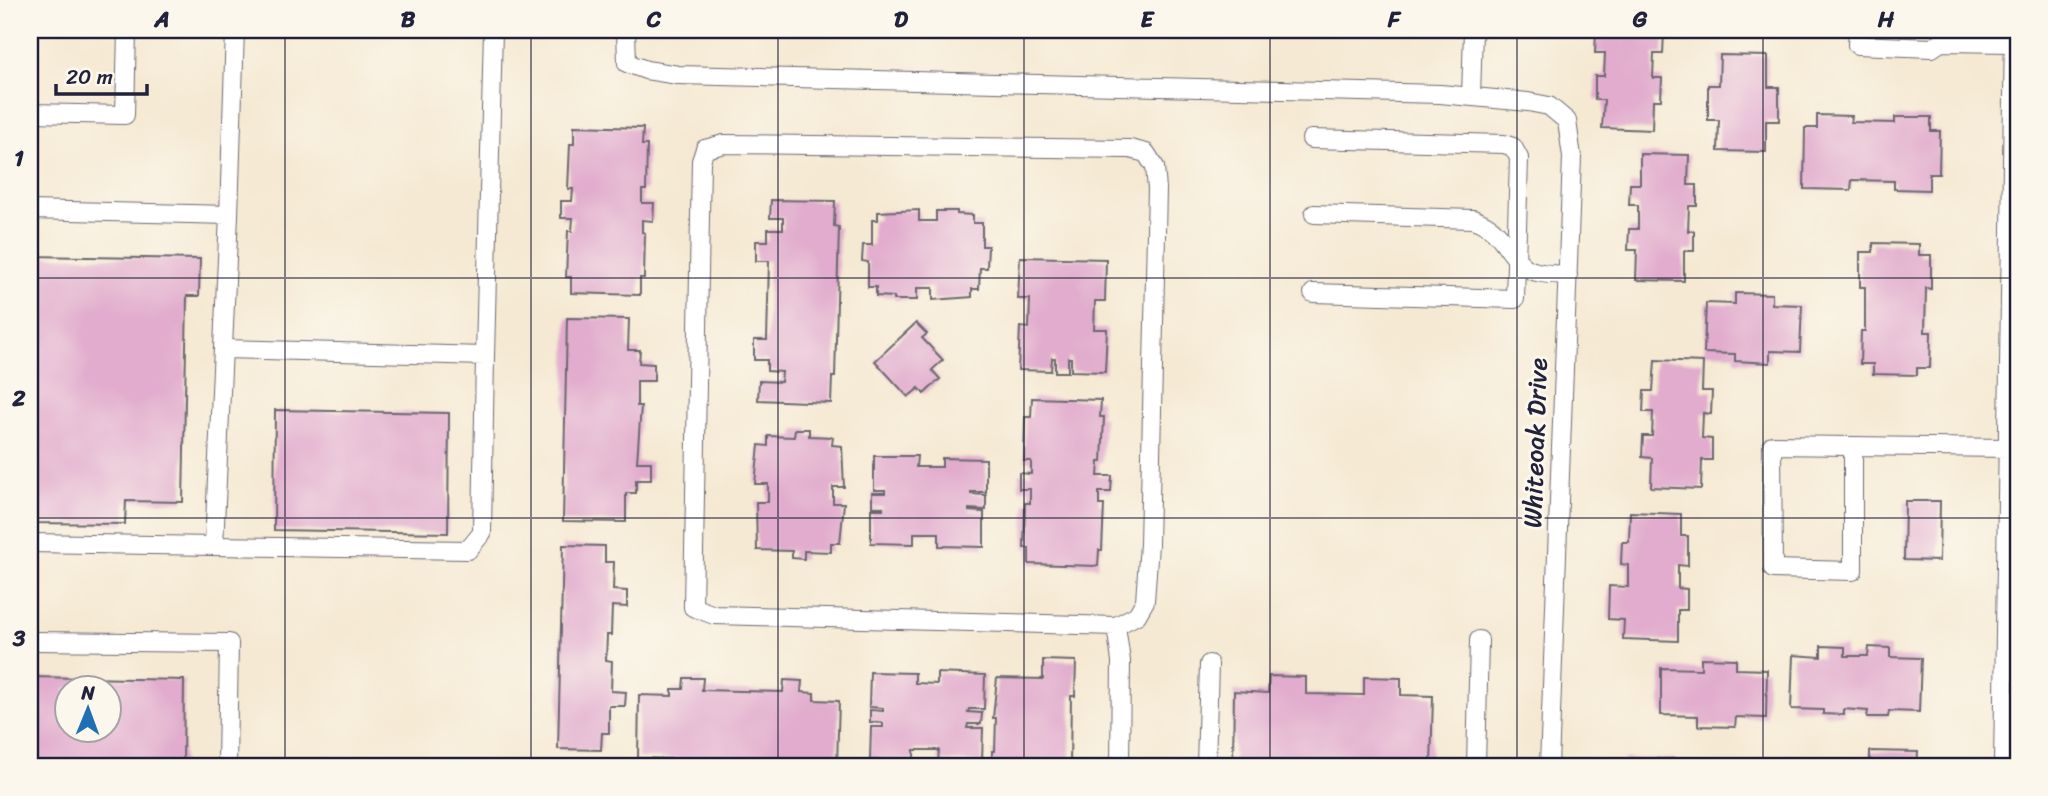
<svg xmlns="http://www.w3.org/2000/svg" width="2048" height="796" font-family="Sriracha,sans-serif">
	<rect width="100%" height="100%" fill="#fbf7ec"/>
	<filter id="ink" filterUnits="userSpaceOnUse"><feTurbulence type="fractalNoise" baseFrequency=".0143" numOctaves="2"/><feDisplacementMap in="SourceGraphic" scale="14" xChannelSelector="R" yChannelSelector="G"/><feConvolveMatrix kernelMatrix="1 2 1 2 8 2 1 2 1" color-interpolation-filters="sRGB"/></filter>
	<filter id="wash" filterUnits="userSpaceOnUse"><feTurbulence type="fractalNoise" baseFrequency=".00686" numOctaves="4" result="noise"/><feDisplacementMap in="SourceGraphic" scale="28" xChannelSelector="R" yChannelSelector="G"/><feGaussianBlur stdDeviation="1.57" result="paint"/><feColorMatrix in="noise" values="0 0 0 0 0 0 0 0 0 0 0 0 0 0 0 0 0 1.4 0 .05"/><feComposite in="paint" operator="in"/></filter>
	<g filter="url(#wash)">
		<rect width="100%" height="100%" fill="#f5e9d3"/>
		<g id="blocks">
			<path fill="#e1accd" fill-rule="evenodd" d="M30,30H36L34,106H30Z
				M1604,30L1664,32L1663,54H1654L1653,78H1662L1661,100H1653L1652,130L1602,128L1604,100H1595V76H1604L1605,53H1595L1596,31Z
				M1720,55L1768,56V87H1779V121H1766V152L1718,151L1719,120H1708V85H1719Z
				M1817,115L1852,116L1851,122L1895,123V117H1931V131H1940L1939,174H1929V190L1894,189V181L1852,180L1851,190L1804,189L1805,128H1817Z
				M574,126L643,128L642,145H647L646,190H642V203H654L653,221L642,220V232L645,233L644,278H640V295L571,293V277H566L568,231H572L573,218H561V201H572L573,189H568L570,144H574Z
				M1640,154L1689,155L1688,185H1697V206H1689L1688,231H1694V251H1684V281L1636,280L1637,250H1628L1629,229H1638V205H1629L1630,184H1640Z
				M771,200L835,201L834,226L839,227L835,377H832L831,403L758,400L759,381L781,382L782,372L767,371V360H754V340H767L769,261H756V241H768V229H783V218H770Z
				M919,210V221H936V211H957V214L973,215V223H982V246H988L987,268H980L979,289H972V297L933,300V288H917V300H894V297L876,296V287H868V262L862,261L863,245H872V220H878V212Z
				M1873,243L1919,244V255H1931V289L1926,288L1925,332H1931L1930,368H1917V375L1873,374V364H1860L1861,331H1865V287H1860V252H1873Z
				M30,256L200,259L199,296H187L183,502L126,501L125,524L30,523Z
				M1020,257L1106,259L1105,301H1095L1094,329H1107L1105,372L1071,371V358H1068V372H1055V358H1052L1051,371L1018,370L1020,327L1029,328L1030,299H1018Z
				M1735,293L1772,294V304L1802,305L1800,352L1770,351V363L1735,361V354L1704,353L1706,303L1735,304Z
				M567,318L629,319L628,350H640L639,363L654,364V381H637V406H641L637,462H651V480H636V493H626V522L563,521Z
				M916,323L927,334L922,338L943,360L932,370L940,379L924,394L919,388L908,397L875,361Z
				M1655,360L1703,362L1702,391H1712L1711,414L1703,413L1702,438L1712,439V460H1702L1701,489L1651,487L1652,458L1642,457L1643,436H1652L1653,412H1643L1644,391H1653Z
				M1032,398L1101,400L1100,417H1104L1102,462H1099L1098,476H1112L1111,492H1099V505H1104L1102,550H1099L1098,566L1029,564V548H1024L1025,503H1030V489H1019V473L1031,474V461H1024L1025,417H1031Z
				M275,410L449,413L448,533L274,530Z
				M795,429H809V436L833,437L832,445L842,446L844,487H833V503H844L840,543H831V552L804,551V559L792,558V551L757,550L756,502H768V484H755L759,445L768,446V436L794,437Z
				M874,456H917L916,467H942V458L986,459V492H971V494L986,495V510L969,509V511L984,512V547L939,546V533H914V544L871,543V509H883V507H872V493H885V490H874Z
				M1905,501H1940L1939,561L1904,560Z
				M1630,512L1681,514V536H1688V566L1678,565V588L1687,589V610H1678V641L1623,639L1624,620L1608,619L1609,586L1628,587V565L1621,564L1622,542H1629Z
				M563,545L605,546V562H614L613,590L627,591V607L612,606L611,635H607L606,660L612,661L611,691L626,692L625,706H609V733H602L601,750L558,749Z
				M1821,646L1845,647V656H1868L1869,647L1890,648V657L1921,658L1919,712L1889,711L1888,717H1867L1868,711L1844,709V715L1823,714V710L1791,709L1793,655L1821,657Z
				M1701,658L1736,659V669L1767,670L1766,718L1736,717L1735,727L1698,726V716L1661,715V668L1701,669Z
				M1043,660L1076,661L1075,696H1071L1070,766H992V751H995L996,718H993L997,678L1043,679Z
				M870,672L915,673V683L937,684V673L985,675L984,709H969L968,712L982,713L981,724H968L967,728H983L982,762L938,761L939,750H914V761L870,760L871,727H883V723L870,722V710L883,711V708L869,707Z
				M1269,676L1306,677V694L1364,695V677L1401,678V695L1433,696L1431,766H1267V764H1233L1234,691L1268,693Z
				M30,677L184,680L183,766H30ZM66,688H108V730H66Z
				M684,678H703L702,690L783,692L784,680L802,681L801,692L814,693V700L839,701L837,764L638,758L639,695L672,696V689H683Z
				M1870,751L1918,752L1917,766H1870Z
				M1624,759H1675V766H1624Z"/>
		</g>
	</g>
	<g filter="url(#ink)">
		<use href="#blocks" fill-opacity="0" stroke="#6c6870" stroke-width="2"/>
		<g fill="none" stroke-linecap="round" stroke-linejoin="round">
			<defs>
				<path id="lane" d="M626,30L627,63L646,70L678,75L1440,94L1528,102L1549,106L1567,121L1572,157L1549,766
					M1858,30L1857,45L1932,48L1941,42L2013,43
					M1471,97L1473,30
					M30,113L125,115L127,30
					M1311,139L1504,144L1513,147L1519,158L1515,299L1313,293
					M724,144L1130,149L1146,153L1155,167L1157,189L1149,544L1145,601L1137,615L1116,626L714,615L693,607L701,161L705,149Z
					M30,210L229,215L214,546L30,543
					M1314,214L1473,219C1506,231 1502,249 1525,267C1536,275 1555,274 1568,275
					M229,215L235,30
					M485,356L493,30
					M1853,446V571L1773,569L1772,445L2008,448
					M214,546L468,550L482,533L485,356L223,349
					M1116,626L1121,661L1120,766
					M30,641L229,643L227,766
					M1206,766L1209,664
					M1476,766L1479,640
					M2003,766L2014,30"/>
			</defs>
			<use href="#lane" stroke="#6c6870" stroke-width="20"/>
			<use href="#lane" stroke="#fff" stroke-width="18"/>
		</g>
	</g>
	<path fill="none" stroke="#22223b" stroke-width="2" stroke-opacity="0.55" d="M285,30V766M531,30V766M778,30V766M1024,30V766M1270,30V766M1517,30V766M1763,30V766M30,278H2018M30,518H2018"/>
	<g text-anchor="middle" stroke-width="6" stroke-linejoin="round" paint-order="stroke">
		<g font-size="26" fill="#22223b" stroke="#fbf7ec">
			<text transform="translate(1535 443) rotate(-88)" y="9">Whiteoak Drive</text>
		</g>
	</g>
	<rect width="2048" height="796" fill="none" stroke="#fbf7ec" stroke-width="77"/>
	<g transform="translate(88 709) rotate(1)"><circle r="33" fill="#fbf7ec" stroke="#a4a2a5" stroke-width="2"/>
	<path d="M0-5L12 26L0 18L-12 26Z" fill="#1f6fb2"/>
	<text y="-10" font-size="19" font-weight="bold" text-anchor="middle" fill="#22223b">N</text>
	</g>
	<path d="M56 84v10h91v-10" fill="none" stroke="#22223b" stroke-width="3.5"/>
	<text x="66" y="84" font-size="21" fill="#22223b" stroke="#fbf7ec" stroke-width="5" paint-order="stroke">20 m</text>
	<rect x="38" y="38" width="1972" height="720" fill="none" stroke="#22223b" stroke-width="2.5"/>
	<g font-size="23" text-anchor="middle" font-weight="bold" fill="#22223b">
		<text x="162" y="27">A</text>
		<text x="408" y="27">B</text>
		<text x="654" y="27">C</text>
		<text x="901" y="27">D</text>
		<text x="1147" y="27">E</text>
		<text x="1394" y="27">F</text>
		<text x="1640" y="27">G</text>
		<text x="1886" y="27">H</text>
		<text x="19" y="166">1</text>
		<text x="19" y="406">2</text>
		<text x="19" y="646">3</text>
	</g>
</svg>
